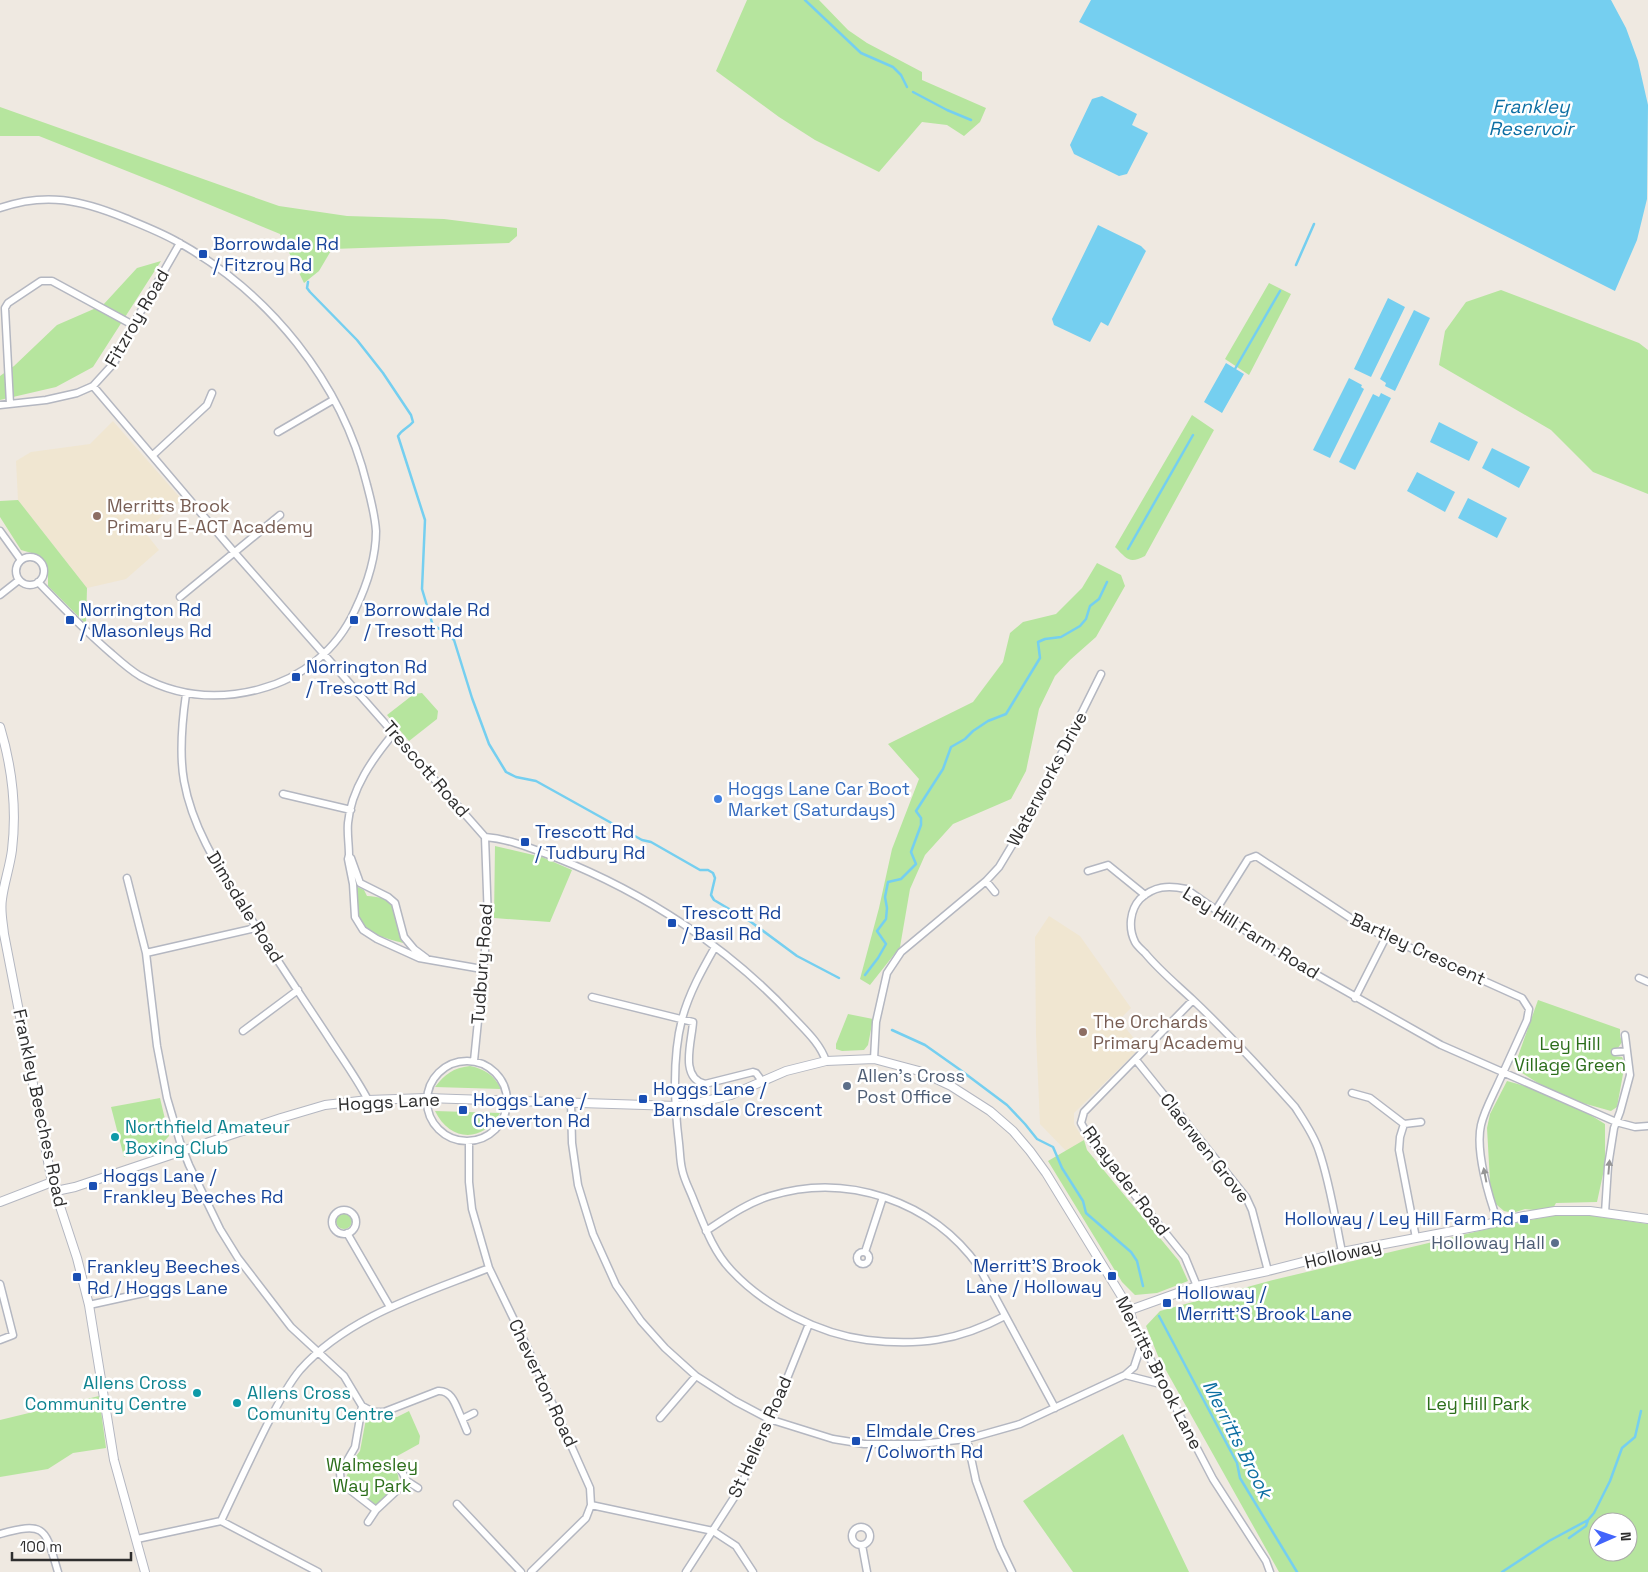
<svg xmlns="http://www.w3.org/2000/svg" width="1648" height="1572" font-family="'Space Grotesk',sans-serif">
	<rect width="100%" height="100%" fill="#efe9e1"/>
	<path fill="#f0e6d1" d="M113,421L182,500L144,531L159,550L126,579L87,588L18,500L16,461L31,452L90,444Z
		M1049,916L1080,936L1131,1008L1119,1020L1141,1047L1074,1113V1124L1084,1140L1067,1152L1040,1124L1036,1035L1035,937Z"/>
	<path fill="#b6e59e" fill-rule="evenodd" d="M747,0H819L848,30L867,43L922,72V80L986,108L980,122L964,136L947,125L922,122L879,172L815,140L779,117L716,71Z
		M0,107L279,206L347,216L444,219L517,228V236L509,243L332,249L319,271L304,283L280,234L167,187L39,136H0Z
		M161,261L93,367L56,387L0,400V376L14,366L57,325L103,305L137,268Z
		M1269,283L1291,294L1249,375L1225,359Z
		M1501,290L1639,343L1648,350V494L1593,472L1551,430L1439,365L1445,331L1466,302Z
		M1192,415L1214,430L1145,556C1129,564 1127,559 1115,547Z
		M18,500L87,588L86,624L48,586V572L43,559L35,554L21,550L0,517V501Z
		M1097,563L1121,575L1125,586L1096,637L1070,660L1055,676L1039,709L1026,771L1011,799L953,824L925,855L910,889L900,947L870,985L860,979L879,908L892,849L919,779L888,744L973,702L1003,662L1010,633L1023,622L1056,614L1082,588Z
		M422,693L438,711L437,719L409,741L387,715L414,694Z
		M495,846L542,857L572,870L550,922L494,918Z
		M356,886L364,890L367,896C389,897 394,903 399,924C400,930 403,937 403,943C386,938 362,934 357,915C355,906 357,895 356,886Z
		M1538,1000L1620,1029V1036L1622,1042L1618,1048L1613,1049V1056L1622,1057L1625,1063L1617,1107L1611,1111L1561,1097L1605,1124V1165L1597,1202L1556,1203L1551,1212L1525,1209L1513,1213L1504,1211L1491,1200L1487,1128L1490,1114L1507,1081L1557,1095L1519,1071L1516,1062Z
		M848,1014L873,1019L868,1045L864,1050L842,1051L836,1049V1044Z
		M470,1066C485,1069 494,1075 501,1089L435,1087C445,1074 453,1068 470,1066Z
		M160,1098L169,1136L159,1147L124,1157L111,1107Z
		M435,1111L500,1113C483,1143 450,1142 435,1111Z
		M1084,1140L1087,1150L1179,1261L1188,1281L1157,1293L1135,1295L1122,1282L1048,1161Z
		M336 1221a8 8 0 1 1 16 0a8 8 0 1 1-16 0Z
		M1556,1215L1594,1216L1648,1224V1572H1279L1158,1356L1146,1326L1160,1311L1273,1280L1500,1226ZM1598,1522H1628V1552H1598Z
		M99,1396L106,1448L73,1453L48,1469L0,1477V1420Z
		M409,1411L420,1436L419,1444L390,1460L398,1475L399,1482L378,1506L355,1493L345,1480L353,1460L360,1451L366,1419L397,1417Z
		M1123,1434L1189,1572H1073L1023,1501Z"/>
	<path fill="#75cff0" d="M1091,0H1611L1626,28L1638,61L1648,105L1647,199L1637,240L1615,291L1079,22Z
		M1102,96L1137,114L1132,125L1148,133L1127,174L1119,176L1074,154L1070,145L1092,99Z
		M1098,225L1141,246L1146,251L1108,326L1101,322L1090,342L1054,325L1052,319Z
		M1388,298L1405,307L1371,377L1354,369Z
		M1414,310L1430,318L1395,391L1385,386L1386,383L1380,379Z
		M1226,363L1244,374L1222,413L1204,402Z
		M1349,378L1362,385L1361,387L1364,389L1330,458L1313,450Z
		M1381,393L1391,398L1355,470L1339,462L1373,394L1379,397Z
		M1439,422L1478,442L1469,461L1430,442Z
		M1492,448L1530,467L1519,488L1482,468Z
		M1417,472L1455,492L1445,512L1407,491Z
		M1468,498L1507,518L1497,538L1458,518Z"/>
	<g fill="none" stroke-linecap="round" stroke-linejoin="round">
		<path stroke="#75cff0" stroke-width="2.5" d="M805,0L861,53L893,67L901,75L907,87
			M913,92L947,110L971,120
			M1296,265L1314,224
			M308,282L307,288L310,292L357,340L383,373L411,415L413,422C408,428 402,429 398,436L425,520L422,589L433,626L445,631L454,640L472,698L489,744L506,772L516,777L536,781L642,840L651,842L700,870H708L713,873L715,878L711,895L714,900L751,922L797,956L839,978
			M1235,369L1280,291
			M1128,549L1193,435
			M865,975L878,958L886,944L877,931L886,919L887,908L885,897L888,882L901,879L916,864L911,852L921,825V818L916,811L943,769L951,747L965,739L973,731L988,721L1006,714L1040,658L1038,642L1045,639L1061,637L1080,626L1086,619L1090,606L1099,599L1107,582
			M892,1030L925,1045L959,1069L1007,1105L1025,1124L1037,1139L1053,1147L1062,1168L1083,1201L1086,1213L1131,1252L1137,1261L1143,1286
			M1159,1316L1237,1463L1240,1478L1297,1572
			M1569,1538L1586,1526L1588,1520
			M1502,1572L1549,1541L1588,1520L1594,1513L1610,1481L1622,1448L1635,1437L1641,1411"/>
		<defs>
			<path id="minor" d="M0,208C46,192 81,200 125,218C142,225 160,232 176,241C269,292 342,382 367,485C371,500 375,516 376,531C376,559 367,585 355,610C337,650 302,678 260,689C219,700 178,697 140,676C130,670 121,662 112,654C86,632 62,607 38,582
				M93,386L234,552L485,837C510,839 533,849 557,858C645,893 728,947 792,1016C805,1030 820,1043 826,1061
				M10,404L5,308L8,303L41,281H52L133,325
				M0,405L46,400L77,393L93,386L114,363L133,325L180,243
				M278,432L333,400
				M153,455L207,405L212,393
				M0,531L21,560
				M16 571a14 14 0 1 1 28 0a14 14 0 1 1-28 0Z
				M0,595L19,580
				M180,597L280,515
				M186,694C182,722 179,753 184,781C192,826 216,864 240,901C268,947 298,991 327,1035C341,1057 356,1077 368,1100
				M394,733C373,758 351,789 348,823C347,833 349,844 349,855L348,859L353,884L355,917L363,930L377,939L419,958L482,969
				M283,794L351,810
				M351,858L360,883L388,897L395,903L404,937L414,949L426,958
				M1088,871L1108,865L1145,895
				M127,878L146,953
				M986,881L995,892
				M1216,910L1248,859L1256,856L1364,927L1522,998L1529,1009L1527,1020C1517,1042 1507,1064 1497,1086C1491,1099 1484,1112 1481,1125C1475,1151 1489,1198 1498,1222
				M256,928L146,953L157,1046L167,1098L180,1142L189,1165L220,1229L238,1258L291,1327L344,1376L362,1406L373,1412H384L438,1391C453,1390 456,1407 462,1419L474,1413
				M715,947C702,970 689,993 682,1019C672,1058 674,1102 679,1143C680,1151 680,1161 682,1169C684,1180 690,1190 694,1201C704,1225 713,1251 731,1270C764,1306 819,1334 867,1340C919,1346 958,1341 1005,1316
				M1639,978L1648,982
				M592,997L693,1022C692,1041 679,1078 705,1084L753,1072L756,1073L762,1081
				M1355,998L1386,937
				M1193,1000L1084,1112L1081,1123L1091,1141L1185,1257L1197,1286
				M243,1031L298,990
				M1615,1052L1627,1051
				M874,1059L876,1022L887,973L901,952L986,881L999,867L1035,807L1101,674
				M1136,1060L1246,1197L1252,1210L1268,1271
				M427 1101a40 40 0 1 1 80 0a40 40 0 1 1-80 0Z
				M474,1061L488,920L485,837
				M1352,1093L1370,1098L1404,1124L1400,1137L1399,1150L1416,1238
				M571,1102L572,1143L578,1185L593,1234L616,1285L641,1321L665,1348L696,1376L735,1401L769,1419L833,1439L864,1444H920L967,1439L1020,1424L1125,1375L1134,1367L1142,1343
				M1404,1124L1421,1122
				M469,1141V1182L472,1209L489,1268L529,1351L590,1488L591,1505L713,1531L736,1546L753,1572
				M332 1222a12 12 0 1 1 24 0a12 12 0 1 1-24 0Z
				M1605,1213L1608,1166L1614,1128L1620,1112L1630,1075L1625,1035
				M706,1231C726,1218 747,1203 770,1196C847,1172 932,1201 979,1267L1055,1408
				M347,1233L390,1307
				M857 1258a6 6 0 1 1 12 0a6 6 0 1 1-12 0Z
				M865,1252L883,1197
				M1342,1252C1335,1218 1330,1183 1319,1151C1314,1135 1304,1121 1295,1107C1262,1070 1228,1033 1192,999C1176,984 1159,970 1145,953C1142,950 1137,946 1135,942C1128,928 1130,910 1140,899C1154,886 1168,885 1186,889L1273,950L1441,1045L1616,1122L1635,1127L1648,1126
				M0,1284L13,1335L0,1340
				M89,1305L162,1289
				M1130,1310L1136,1331L1142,1343L1213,1479L1266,1561L1270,1572
				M1125,1375L1164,1385
				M362,1406L355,1447L340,1473L341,1483L376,1510L407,1481L401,1470
				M660,1418L696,1376
				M462,1419L467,1431
				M967,1439L976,1481L1000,1547L1012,1572
				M407,1481L418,1488
				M457,1504L521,1572
				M221,1521C236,1489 251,1457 267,1425C277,1406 286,1387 300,1370C348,1316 424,1294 489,1268
				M368,1522L376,1510
				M852 1536a9 9 0 1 1 18 0a9 9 0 1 1-18 0Z
				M0,1534C47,1521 45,1529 58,1572
				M137,1539L221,1521L318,1572
				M862,1545L867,1572
				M531,1572L586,1518L591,1505
				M686,1572L737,1493L759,1448L809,1324"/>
			<path id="tertiary" d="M0,727C12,767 17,808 12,850C10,866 4,883 2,899C0,911 3,923 4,934L52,1182L77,1258L89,1305L114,1460L145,1572
				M56,1191L75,1187L281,1118L325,1105L368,1100L426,1098L676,1106L692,1104L731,1095L786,1071L826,1061L874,1059L919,1071L951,1086L990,1111L1013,1131L1030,1151L1046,1173L1130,1310L1197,1286L1268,1271L1342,1252L1479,1226L1524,1216L1555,1211H1590L1648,1219
				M0,1202L52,1182"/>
		</defs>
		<use href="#minor" stroke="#b4b7c1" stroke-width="9"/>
		<use href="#tertiary" stroke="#b4b7c1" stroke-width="10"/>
		<use href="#minor" stroke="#fff" stroke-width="6"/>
		<use href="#tertiary" stroke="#fff" stroke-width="8"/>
	</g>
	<defs><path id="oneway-solid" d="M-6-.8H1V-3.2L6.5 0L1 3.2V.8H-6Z" transform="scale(1.25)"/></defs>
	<g fill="#969696">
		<use href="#oneway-solid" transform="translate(1609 1167) rotate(-85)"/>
		<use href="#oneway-solid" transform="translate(1485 1175) rotate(-101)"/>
	</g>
	<g fill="#1a4fb4" stroke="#fff" stroke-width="2">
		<rect x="198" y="249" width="10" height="10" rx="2.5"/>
		<rect x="65" y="615" width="10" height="10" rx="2.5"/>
		<rect x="349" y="615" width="10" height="10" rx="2.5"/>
		<rect x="291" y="672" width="10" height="10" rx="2.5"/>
		<rect x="520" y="837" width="10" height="10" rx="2.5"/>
		<rect x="667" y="918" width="10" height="10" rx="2.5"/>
		<rect x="638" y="1094" width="10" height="10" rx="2.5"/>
		<rect x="458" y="1105" width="10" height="10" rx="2.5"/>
		<rect x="88" y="1181" width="10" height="10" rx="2.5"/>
		<rect x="1519" y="1214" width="10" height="10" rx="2.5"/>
		<rect x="1107" y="1271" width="10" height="10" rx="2.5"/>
		<rect x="72" y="1272" width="10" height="10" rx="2.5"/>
		<rect x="1162" y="1298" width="10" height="10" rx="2.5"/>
		<rect x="851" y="1436" width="10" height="10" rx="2.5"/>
	</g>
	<g fill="#8d6e63" stroke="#fff" stroke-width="2">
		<circle cx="97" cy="516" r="5"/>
		<circle cx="1083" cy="1032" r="5"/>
	</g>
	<circle fill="#3f7fe0" stroke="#fff" stroke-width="2" cx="718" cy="799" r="5"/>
	<g fill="#5c6f8a" stroke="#fff" stroke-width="2">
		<circle cx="847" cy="1086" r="5"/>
		<circle cx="1555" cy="1243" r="5"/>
	</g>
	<g fill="#0f9aa8" stroke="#fff" stroke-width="2">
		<circle cx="115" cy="1137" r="5"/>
		<circle cx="197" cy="1393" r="5"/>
		<circle cx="237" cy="1403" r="5"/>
	</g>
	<g text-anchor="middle" stroke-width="5" stroke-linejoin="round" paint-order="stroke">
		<g font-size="18" fill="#164399" stroke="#fff" text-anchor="start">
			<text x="213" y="250">Borrowdale Rd<tspan x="213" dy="21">/ Fitzroy Rd</tspan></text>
			<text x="80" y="616">Norrington Rd<tspan x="80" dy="21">/ Masonleys Rd</tspan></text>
			<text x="364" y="616">Borrowdale Rd<tspan x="364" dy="21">/ Tresott Rd</tspan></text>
			<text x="306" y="673">Norrington Rd<tspan x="306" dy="21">/ Trescott Rd</tspan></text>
			<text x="535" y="838">Trescott Rd<tspan x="535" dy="21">/ Tudbury Rd</tspan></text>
			<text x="682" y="919">Trescott Rd<tspan x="682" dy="21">/ Basil Rd</tspan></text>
			<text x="653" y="1095">Hoggs Lane /<tspan x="653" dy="21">Barnsdale Crescent</tspan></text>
			<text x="473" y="1106">Hoggs Lane /<tspan x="473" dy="21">Cheverton Rd</tspan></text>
			<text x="103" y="1182">Hoggs Lane /<tspan x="103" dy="21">Frankley Beeches Rd</tspan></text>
			<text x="1514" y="1225" text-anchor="end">Holloway / Ley Hill Farm Rd</text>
			<text x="1102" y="1272" text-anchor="end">Merritt'S Brook<tspan x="1102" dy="21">Lane / Holloway</tspan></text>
			<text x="87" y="1273">Frankley Beeches<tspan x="87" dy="21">Rd / Hoggs Lane</tspan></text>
			<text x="1177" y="1299">Holloway /<tspan x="1177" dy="21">Merritt'S Brook Lane</tspan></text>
			<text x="866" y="1437">Elmdale Cres<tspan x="866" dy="21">/ Colworth Rd</tspan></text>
		</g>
		<g font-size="18" fill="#2e2e2e" stroke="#fff">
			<text transform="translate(137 318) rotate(-60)" y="6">Fitzroy Road</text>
			<text transform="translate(426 769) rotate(49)" y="6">Trescott Road</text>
			<text transform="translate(1047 779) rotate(-62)" y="6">Waterworks Drive</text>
			<text transform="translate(245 907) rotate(58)" y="6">Dimsdale Road</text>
			<text transform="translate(1251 933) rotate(32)" y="6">Ley Hill Farm Road</text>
			<text transform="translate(1418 949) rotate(25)" y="6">Bartley Crescent</text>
			<text transform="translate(482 964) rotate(-86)" y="6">Tudbury Road</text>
			<text transform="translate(389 1102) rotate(-3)" y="6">Hoggs Lane</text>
			<text transform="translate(40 1108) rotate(78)" y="6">Frankley Beeches Road</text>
			<text transform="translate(1205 1148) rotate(52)" y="6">Claerwen Grove</text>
			<text transform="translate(1126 1181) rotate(53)" y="6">Rhayader Road</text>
			<text transform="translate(1343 1254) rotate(-13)" y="6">Holloway</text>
			<text transform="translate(1159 1373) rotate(63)" y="6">Merritts Brook Lane</text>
			<text transform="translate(543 1383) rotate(65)" y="6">Cheverton Road</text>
			<text transform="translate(760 1437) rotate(-66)" y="6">St Heliers Road</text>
		</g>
		<g font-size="18" fill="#785e54" stroke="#fff" text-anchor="start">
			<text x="107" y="512">Merritts Brook<tspan x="107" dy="21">Primary E-ACT Academy</tspan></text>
			<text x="1093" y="1028">The Orchards<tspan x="1093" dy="21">Primary Academy</tspan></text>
		</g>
		<g font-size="18" fill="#366cbe" stroke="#fff" text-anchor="start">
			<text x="728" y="795">Hoggs Lane Car Boot<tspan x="728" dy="21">Market (Saturdays)</tspan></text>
		</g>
		<g font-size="18" fill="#2c6e1b" stroke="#fff">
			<text x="1570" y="1050">Ley Hill<tspan x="1570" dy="21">Village Green</tspan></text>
			<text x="1478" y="1410">Ley Hill Park</text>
			<text x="372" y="1471">Walmesley<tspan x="372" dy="21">Way Park</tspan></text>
		</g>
		<g font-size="18" fill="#4e5e75" stroke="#fff" text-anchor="start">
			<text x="857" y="1082">Allen's Cross<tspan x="857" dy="21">Post Office</tspan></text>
			<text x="1545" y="1249" text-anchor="end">Holloway Hall</text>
		</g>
		<g font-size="18" fill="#0d838f" stroke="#fff" text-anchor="start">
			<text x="125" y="1133">Northfield Amateur<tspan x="125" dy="21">Boxing Club</tspan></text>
			<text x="187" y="1389" text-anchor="end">Allens Cross<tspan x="187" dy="21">Community Centre</tspan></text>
			<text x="247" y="1399">Allens Cross<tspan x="247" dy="21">Comunity Centre</tspan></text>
		</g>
		<g font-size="19" font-style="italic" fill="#0d6fa3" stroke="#fff">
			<text x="1531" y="113">Frankley<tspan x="1531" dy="22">Reservoir</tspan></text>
			<text transform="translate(1238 1439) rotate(63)" y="7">Merritts Brook</text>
		</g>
	</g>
	<g transform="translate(1613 1537) rotate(88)"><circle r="24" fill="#ffffff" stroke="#ababab"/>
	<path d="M0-4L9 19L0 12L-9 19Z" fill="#4264fb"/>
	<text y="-8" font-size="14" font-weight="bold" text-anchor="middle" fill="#2e2e2e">N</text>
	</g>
	<path d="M12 1552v8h119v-8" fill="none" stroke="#2e2e2e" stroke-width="2.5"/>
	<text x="20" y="1552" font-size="15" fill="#2e2e2e" stroke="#ffffff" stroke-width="4" paint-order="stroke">100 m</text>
</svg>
